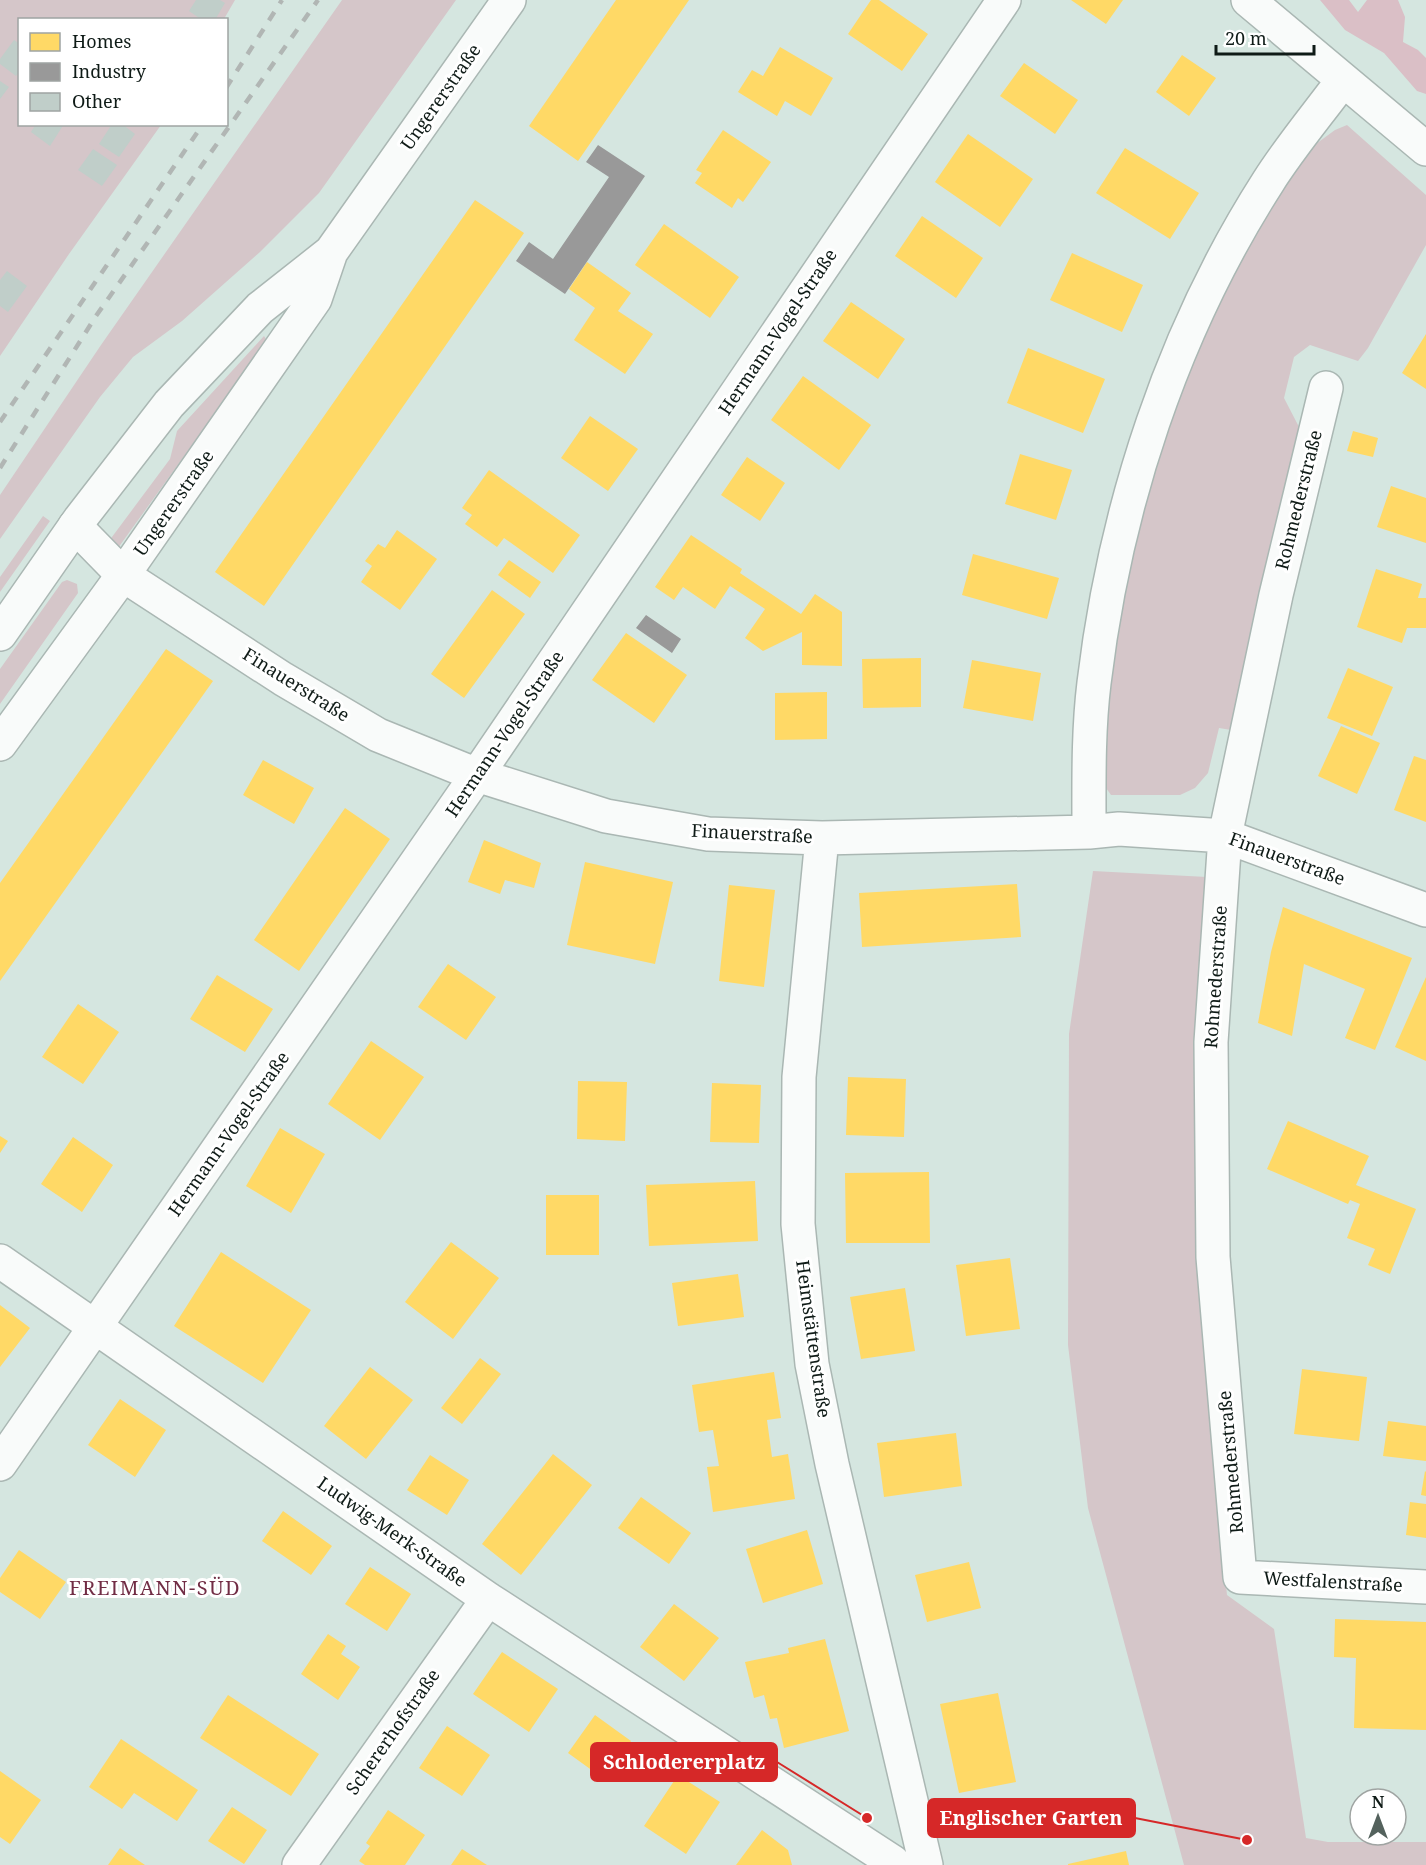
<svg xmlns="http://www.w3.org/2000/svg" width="1426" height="1865" font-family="'Noto Serif',serif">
	<rect width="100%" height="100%" fill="#d5e6e0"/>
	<path fill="#d5c6c9" d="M0,0H235L224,19L20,20V124L161,125L69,254L0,356Z
		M342,0H456L319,193L260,252L182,321L133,357L100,397L0,539V495L101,345Z
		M1347,125L1426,195V245L1368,348L1358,361L1310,345L1294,357L1284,398L1299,427L1297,447L1231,730L1219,728L1208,773L1195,788L1180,795H1111L1104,785L1108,679L1138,512L1165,421L1233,271L1309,149L1335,130Z
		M264,336L267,341L118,548L109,541L170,459L177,431Z
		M43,516L50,521L0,592V577Z
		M67,580L77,584L78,593L0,704V669L62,582Z
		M1093,871L1207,877L1196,1049V1264L1227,1595L1274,1629L1306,1838L1328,1842H1426V1865H1184L1088,1508L1068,1345L1069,1034Z"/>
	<path fill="#dabfc6" d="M1320,0H1349L1358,12L1367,0H1398L1405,17L1403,42L1418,50L1426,58V94L1417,91L1384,53L1345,30Z"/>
	<path fill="#ffd966" d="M616,0H689L578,161L529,126Z
		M871,0H879L928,34L902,71L848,34Z
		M1071,0H1123L1106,24Z
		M780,47L833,78L811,116L785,101L777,116L738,92L752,70L763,76Z
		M1182,55L1216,78L1189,116L1156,92Z
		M1024,63L1078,100L1055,134L1000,96Z
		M723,130L771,162L743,202L738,198L732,208L695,183L702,173L696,170Z
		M968,134L1033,179L1000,227L935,182Z
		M1125,148L1199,193L1170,239L1096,193Z
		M475,200L524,233L264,606L215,572Z
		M922,216L983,258L956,298L895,256Z
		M664,224L739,277L710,318L635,265Z
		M1072,253L1143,285L1122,332L1050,300Z
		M587,262L631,293L618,311L653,334L625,374L574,340L595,308L569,289Z
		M851,302L905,339L878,379L823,341Z
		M1426,334V389L1402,373Z
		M1028,348L1105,379L1083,433L1007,403Z
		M803,376L871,425L839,470L771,420Z
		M590,416L638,449L608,491L561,458Z
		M1353,431L1378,438L1373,457L1347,451Z
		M1020,454L1072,470L1056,520L1005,504Z
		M747,457L785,483L760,521L721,495Z
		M489,470L580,535L553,573L504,538L497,547L465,524L472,515L462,508Z
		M1391,486L1426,498V543L1377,527Z
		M397,530L437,559L400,610L361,582L372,566L365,561L378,544L385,548Z
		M691,535L742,569L740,573L801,614L815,594L842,612V666L802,665V632L763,651L745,638L765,609L730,586L715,609L683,587L674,600L655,587Z
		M973,554L1059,578L1047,619L962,595Z
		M509,560L541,582L530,598L498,575Z
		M1376,569L1422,584L1418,598H1426V628H1407L1402,643L1357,627Z
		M492,590L525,614L464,698L431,674Z
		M626,633L687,675L654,723L592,680Z
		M166,649L213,681L0,981V883Z
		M921,658V707L863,708L862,659Z
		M972,660L1041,673L1033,721L963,708Z
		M1348,668L1393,687L1372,736L1327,718Z
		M827,692V739L775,740V693Z
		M1341,726L1380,743L1357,794L1318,776Z
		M1414,756L1426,760V822L1394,810Z
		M263,760L314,788L294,824L243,795Z
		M345,808L390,839L299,971L254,940Z
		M484,840L541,863L534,888L505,880L500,894L468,882Z
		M585,862L673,882L655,964L567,945Z
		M1017,884L1021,937L862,947L859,893Z
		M729,885L775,890L764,987L719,981Z
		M1283,907L1412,958L1375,1050L1345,1038L1365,989L1304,964L1292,1036L1258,1023L1271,952Z
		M448,964L496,997L466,1040L418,1007Z
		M217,975L273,1009L245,1052L190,1019Z
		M1426,977V1061L1395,1047Z
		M78,1004L119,1032L83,1084L42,1057Z
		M371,1041L424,1077L380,1140L328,1104Z
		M848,1077L906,1079L904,1137L846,1135Z
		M578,1081L627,1082L625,1141L577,1139Z
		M712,1083L761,1085L759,1143L710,1142Z
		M1288,1121L1369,1156L1356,1185L1416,1209L1390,1274L1368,1265L1375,1249L1347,1238L1360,1204L1350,1200L1348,1204L1267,1169Z
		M280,1128L325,1154L291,1213L246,1186Z
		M0,1136L8,1141L0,1153Z
		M73,1137L113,1165L82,1212L41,1184Z
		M929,1172L930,1243H846L845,1173Z
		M755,1181L758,1241L649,1246L646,1185Z
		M546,1195H599V1255H546Z
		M451,1242L499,1278L453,1339L405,1302Z
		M221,1252L311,1310L263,1383L174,1326Z
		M1010,1258L1020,1329L966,1336L956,1265Z
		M738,1274L744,1317L678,1326L672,1283Z
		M905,1288L915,1351L861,1359L850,1297Z
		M0,1305L30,1328L0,1367Z
		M480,1358L501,1374L462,1424L441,1408Z
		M370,1367L413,1400L366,1459L324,1426Z
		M1302,1369L1367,1377L1359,1441L1294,1434Z
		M774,1372L781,1418L767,1420L772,1457L788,1454L795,1499L713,1512L707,1467L719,1466L713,1430L699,1432L692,1385Z
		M120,1399L166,1430L135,1477L88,1445Z
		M1388,1421L1426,1426V1461L1383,1456Z
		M956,1433L962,1486L884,1497L877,1443Z
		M553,1454L592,1485L521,1575L482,1544Z
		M430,1455L469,1480L447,1515L407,1490Z
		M1425,1471L1426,1472V1496L1421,1495Z
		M641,1497L691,1533L669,1564L618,1528Z
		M1410,1502L1426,1504V1538L1406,1535Z
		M283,1511L332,1546L311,1575L262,1541Z
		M807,1530L823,1584L763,1603L746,1549Z
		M19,1550L66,1582L40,1619L0,1592V1578Z
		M969,1562L981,1608L927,1622L915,1575Z
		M370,1567L411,1594L387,1631L345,1604Z
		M674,1604L719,1638L684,1681L640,1647Z
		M1335,1619L1426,1622V1730L1354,1728L1356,1658L1334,1657Z
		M328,1634L346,1646L341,1654L360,1667L338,1700L301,1674Z
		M825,1639L849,1731L784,1748L777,1718L770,1719L764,1695L754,1698L745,1662L789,1653L788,1648Z
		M502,1652L558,1689L529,1732L473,1694Z
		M998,1693L1016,1782L959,1793L940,1704Z
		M228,1695L319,1754L291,1796L200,1738Z
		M595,1715L631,1741L604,1779L568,1753Z
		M447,1726L490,1755L462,1796L419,1768Z
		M121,1739L198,1790L177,1821L134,1793L122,1809L89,1787Z
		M0,1771L41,1800L10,1844L0,1837Z
		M678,1775L720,1802L686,1854L644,1826Z
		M232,1807L267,1830L244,1864L208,1841Z
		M388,1810L425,1835L405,1865H365L359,1861L370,1846L366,1843Z
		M762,1830L788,1850L792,1865H736Z
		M120,1848L145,1865H108Z
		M462,1849L487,1865H451Z
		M1126,1851L1129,1865H1068V1864Z"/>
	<path fill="#999" d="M598,145L645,176L565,294L516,261L529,242L553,259L609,177L586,162Z
		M646,615L681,639L672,653L636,628Z"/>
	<path fill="#c0cec9" d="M196,0H220L225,3L215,20H202L189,11Z
		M14,40L20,44V71L16,76L0,64V59Z
		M0,81L9,87L0,99Z
		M36,124H64L50,146L31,132Z
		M112,124H122L135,134L119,157L99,144Z
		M93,149L117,165L102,186L78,170Z
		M7,271L27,286L8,312L0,306V280Z"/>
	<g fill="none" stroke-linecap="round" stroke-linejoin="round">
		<defs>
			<path id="minor" d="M1248,0L1426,149
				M1326,388L1276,595L1225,836L1211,1042L1213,1257L1240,1577L1426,1587
				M75,526L123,575L283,679L378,735L477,775L606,816L708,834L822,838L1089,832L1119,829L1225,836L1426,910
				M1089,832C1089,782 1088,732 1094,683C1115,507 1172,332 1268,182C1290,147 1318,114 1343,80
				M822,838L799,1077L798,1224L812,1364L832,1464L926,1865
				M0,1261L488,1599L893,1862L890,1865
				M0,1464L477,775L1004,0
				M299,1865L488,1599"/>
			<path id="secondary" d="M0,634L80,519L169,404L260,308L331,252L509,0
				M0,744L123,575L315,299L331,252"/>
		</defs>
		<use href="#minor" stroke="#aab7b3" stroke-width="36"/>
		<use href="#secondary" stroke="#aab7b3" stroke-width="36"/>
		<use href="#minor" stroke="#f9fbfa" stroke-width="33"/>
		<use href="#secondary" stroke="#f9fbfa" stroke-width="33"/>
		<path stroke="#b1b6b4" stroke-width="4.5" stroke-dasharray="10 10" stroke-linecap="butt" d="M226,88L282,0
			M0,422L203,124
			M0,468L96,316L318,0"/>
	</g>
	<g text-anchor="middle" stroke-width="6" stroke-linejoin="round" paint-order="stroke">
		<g font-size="18" fill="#0f1b17" stroke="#fff">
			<text transform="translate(441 97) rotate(-55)" y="6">Ungererstraße</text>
			<text transform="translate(778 332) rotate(-56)" y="6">Hermann-Vogel-Straße</text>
			<text transform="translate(1299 500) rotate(-76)" y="6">Rohmederstraße</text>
			<text transform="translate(174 503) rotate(-55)" y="6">Ungererstraße</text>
			<text transform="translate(296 685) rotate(32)" y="6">Finauerstraße</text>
			<text transform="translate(505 734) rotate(-56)" y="6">Hermann-Vogel-Straße</text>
			<text transform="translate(752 834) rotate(3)" y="6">Finauerstraße</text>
			<text transform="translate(1287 859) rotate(20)" y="6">Finauerstraße</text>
			<text transform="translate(1216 977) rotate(-86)" y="6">Rohmederstraße</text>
			<text transform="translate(229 1134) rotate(-55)" y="6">Hermann-Vogel-Straße</text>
			<text transform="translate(813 1339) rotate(82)" y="6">Heimstättenstraße</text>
			<text transform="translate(1231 1462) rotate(-95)" y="6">Rohmederstraße</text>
			<text transform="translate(392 1532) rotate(35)" y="6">Ludwig-Merk-Straße</text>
			<text transform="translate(1333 1582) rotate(3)" y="6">Westfalenstraße</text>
			<text transform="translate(393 1732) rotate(-55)" y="6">Schererhofstraße</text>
		</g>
		<g font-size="20" letter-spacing="1.5" fill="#712d45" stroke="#fff">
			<text x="155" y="1595">FREIMANN-SÜD</text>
		</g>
	</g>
	<path fill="none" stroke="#d62828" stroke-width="2" d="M867 1818L777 1762M1247 1840L1135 1818"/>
	<g fill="#d62828" stroke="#fff" stroke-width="2">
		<circle cx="867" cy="1818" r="6"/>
		<circle cx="1247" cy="1840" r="6"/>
	</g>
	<g fill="#d62828" stroke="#d62828" stroke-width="2">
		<rect x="591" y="1743" width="186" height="38" rx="6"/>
		<rect x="928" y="1799" width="207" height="38" rx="6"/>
	</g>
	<g font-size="20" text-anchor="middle" font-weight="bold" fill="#fff">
		<text x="684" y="1769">Schlodererplatz</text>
		<text x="1031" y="1825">Englischer Garten</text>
	</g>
	<rect x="18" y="18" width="210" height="108" fill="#ffffff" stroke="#9fa4a2" stroke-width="1.5"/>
	<rect x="30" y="33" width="30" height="18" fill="#ffd966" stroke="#9fa4a2" stroke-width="1.5"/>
	<text x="72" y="48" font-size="18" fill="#0f1b17">Homes</text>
	<rect x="30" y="63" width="30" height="18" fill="#999999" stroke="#9fa4a2" stroke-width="1.5"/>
	<text x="72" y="78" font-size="18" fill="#0f1b17">Industry</text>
	<rect x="30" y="93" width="30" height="18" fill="#c0cec9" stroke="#9fa4a2" stroke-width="1.5"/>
	<text x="72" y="108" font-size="18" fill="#0f1b17">Other</text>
	<g transform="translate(1378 1817)"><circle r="28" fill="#ffffff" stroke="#9fa4a2" stroke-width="1.5"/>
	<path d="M0-4.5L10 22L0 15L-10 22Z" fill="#54625d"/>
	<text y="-9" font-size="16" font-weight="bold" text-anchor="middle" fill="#0f1b17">N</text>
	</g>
	<path d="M1216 45v9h98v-9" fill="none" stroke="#0f1b17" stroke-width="3"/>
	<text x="1225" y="45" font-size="18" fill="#0f1b17" stroke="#ffffff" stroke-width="4.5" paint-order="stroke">20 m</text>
</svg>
